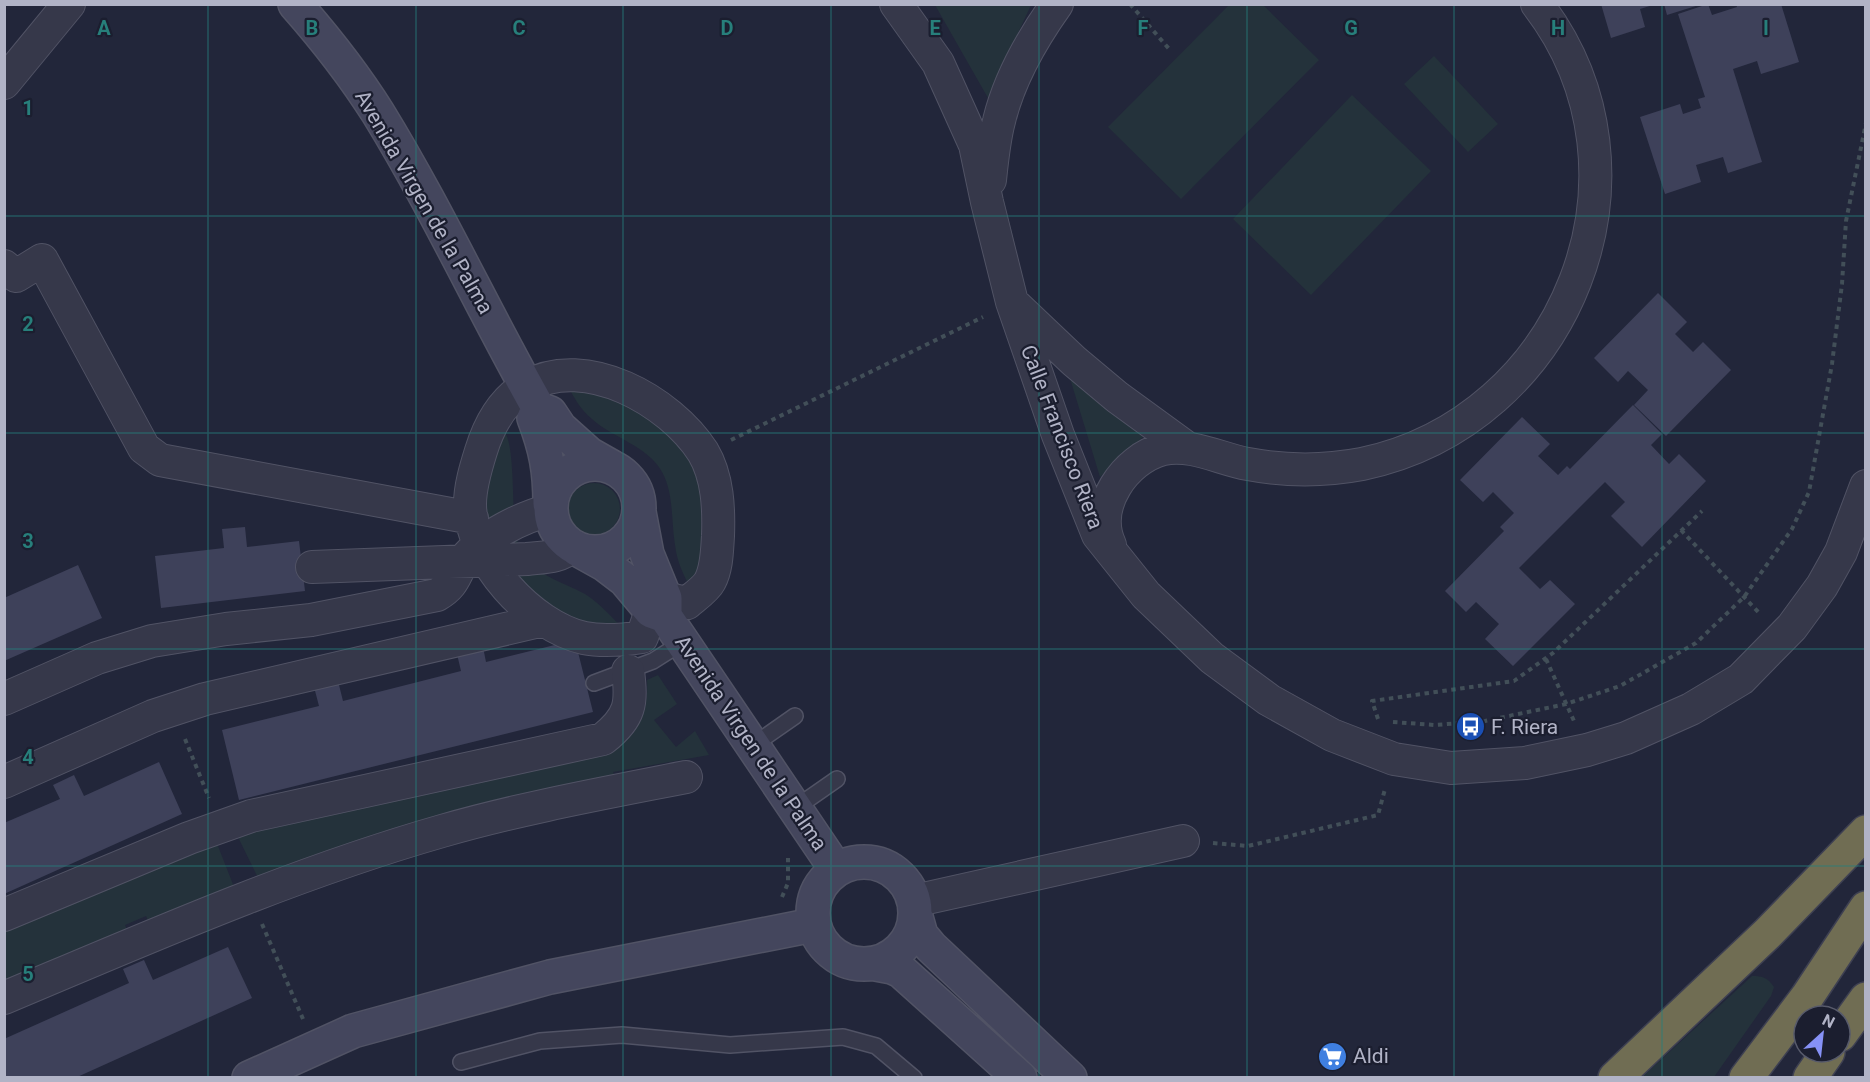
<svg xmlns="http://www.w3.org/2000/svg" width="1870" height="1082" font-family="Roboto,sans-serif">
	<rect width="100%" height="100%" fill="#22263a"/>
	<path fill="#24323b" d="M1230,4L1263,5L1319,60L1181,199L1108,127Z
		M935,5H1031L988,98Z
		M1434,56L1498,124L1468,152L1404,84Z
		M1352,95L1431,171L1311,295L1233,219Z
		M1069,375L1143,437L1100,477Z
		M568,386L650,408L703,474L711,528L693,592C684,577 677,562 675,545C671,521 674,493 662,472C648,446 613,438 592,419C581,410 574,398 568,386Z
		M503,430C517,443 510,518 518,543C529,574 559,580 585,594C600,603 613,619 626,631L575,627L500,569L483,504L487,468Z
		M568 509a26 26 0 1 1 52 0a26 26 0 1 1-52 0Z
		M658,675L677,704L654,720L676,747L695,731L709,755L613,772L617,782L380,845L374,834L261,884L237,835L615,747C638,729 649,710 647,680Z
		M216,841L236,892L151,927L146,916L125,925L129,936L5,988V931Z
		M1752,976C1763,976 1768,978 1774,987L1771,996L1714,1077H1642Z"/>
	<path fill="#3e415a" d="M1601,4H1653V5L1640,9L1645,27L1611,38Z
		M1664,4H1699V5L1667,15Z
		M1708,4L1712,15L1737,7L1736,4H1781L1799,62L1761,74L1757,61L1733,69L1762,162L1728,173L1723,157L1696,165L1701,182L1665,194L1640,117L1680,104L1683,114L1701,108L1698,99L1705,97L1678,14Z
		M1658,293L1687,322L1675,334L1693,352L1703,342L1731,370L1666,436L1634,405L1648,390L1628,371L1618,382L1594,358Z
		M1633,405L1662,434L1651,445L1669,464L1679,454L1706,481L1642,547L1611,516L1625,502L1605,482L1519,568L1540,589L1550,580L1575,604L1513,666L1485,639L1499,624L1476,602L1466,612L1445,591L1504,531L1500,527L1514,513L1493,492L1483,502L1460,480L1522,417L1550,444L1538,456L1558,475L1567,466L1570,469Z
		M245,527L247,547L299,541L305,591L161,608L155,556L224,548L222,529Z
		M78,565L102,618L4,661V598Z
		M575,640L593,712L239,800L222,730L319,706L313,683L337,677L343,701L461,671L457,654L483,647L486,662Z
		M159,762L182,814L4,894V823L60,799L53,785L74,775L84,796Z
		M228,947L252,998L75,1078H4V1039L129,983L123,969L144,960L153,980Z"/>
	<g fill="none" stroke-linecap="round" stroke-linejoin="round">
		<defs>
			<path id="lane" d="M594,683L653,661L683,642
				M752,746L795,716
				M794,809L837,779
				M461,1062L540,1041L622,1035L730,1045L843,1037L876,1046L914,1078"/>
			<path id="street" d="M896,4L938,63L975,145L987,202L1012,302L1058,435L1098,535L1146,595L1212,658L1269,700L1332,735L1394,759L1451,768L1525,763L1587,750L1626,738L1691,709L1741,679L1792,627L1822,586L1841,552L1866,486
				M4,83L69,4
				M990,180C992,161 994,140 999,121C1009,79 1032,39 1057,4
				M4,266L16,276L42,260L144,448L160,460L472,518
				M1015,305L1074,361L1117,397L1187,448
				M1110,545C1092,506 1125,459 1163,449C1192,443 1220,459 1248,464C1285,471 1325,471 1362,464C1567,421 1667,173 1537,4
				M312,567L527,559C545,557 559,558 572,546
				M651,611L642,637C623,640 603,642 584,638C531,626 470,560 470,504C470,486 476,467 481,451C489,425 502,400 527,386C586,353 670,401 703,452C718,477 719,509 718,536C717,550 717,568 710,581C706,589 694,597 687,603L665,598
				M4,699L97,658L152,641L226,629L311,620L437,595C456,584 454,574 465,559C482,537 524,516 551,510
				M4,782L153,716L205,699L544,620
				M914,901L1183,841
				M4,915L189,838L251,816L603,739C631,717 632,703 628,671
				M4,998C149,937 292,874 442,831C522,808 605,793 686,777"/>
			<path id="secondary" d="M295,4C325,38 354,75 378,113C437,209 484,312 539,409L550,413L560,428L589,454L612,467
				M539,409L534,418C546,449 550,471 550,504
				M551 508a44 44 0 1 1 88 0a44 44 0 1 1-88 0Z
				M639,512L647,554L665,598V616L836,869
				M577,549L604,564L625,580L651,611L665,616
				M813 913a51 51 0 1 1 102 0a51 51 0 1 1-102 0Z
				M916,917L921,935L931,947L1070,1078
				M876,964L892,967L901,971L1020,1078
				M249,1078L353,1031L550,977L813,925"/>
			<path id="highway" d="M1840,1035L1866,999
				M1615,1078L1768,933L1866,832
				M1746,1078L1807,997L1866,908
				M1810,1078L1828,1052"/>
		</defs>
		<use href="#lane" stroke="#515365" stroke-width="18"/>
		<use href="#street" stroke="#515365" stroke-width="34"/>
		<use href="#secondary" stroke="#515365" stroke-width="36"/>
		<use href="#highway" stroke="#3e4052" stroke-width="36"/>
		<path stroke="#424f58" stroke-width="4" stroke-dasharray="4.5 4.5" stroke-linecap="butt" d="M1130,4L1170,50
			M731,440L983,317
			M1681,530L1761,615
			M1546,659L1574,721
			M1378,719L1372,701L1514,681L1553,653L1702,511
			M1393,722L1435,725L1485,721L1566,704L1620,686L1696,643L1744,597L1792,529L1809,492L1832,364L1842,284L1846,221L1866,123
			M185,739L209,798
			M1213,843L1248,846L1378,815L1385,789
			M782,897L788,883V858
			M262,924L303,1019"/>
		<use href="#lane" stroke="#36384a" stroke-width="15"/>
		<use href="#street" stroke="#36384a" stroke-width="32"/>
		<use href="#secondary" stroke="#44465d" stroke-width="33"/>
		<use href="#highway" stroke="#706d53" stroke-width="33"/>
	</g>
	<path fill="none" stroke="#277f7b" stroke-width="1.5" stroke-opacity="0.55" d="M208,4V1078M416,4V1078M623,4V1078M831,4V1078M1039,4V1078M1247,4V1078M1454,4V1078M1662,4V1078M4,216H1866M4,433H1866M4,649H1866M4,866H1866"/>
	<defs>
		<symbol id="bus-disc" viewBox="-11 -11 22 22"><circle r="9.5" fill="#1a4fb4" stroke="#1b1e2f"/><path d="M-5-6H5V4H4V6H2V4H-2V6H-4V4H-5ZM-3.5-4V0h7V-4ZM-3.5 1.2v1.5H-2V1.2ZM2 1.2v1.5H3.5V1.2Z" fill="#fff"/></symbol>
		<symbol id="supermarket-disc" viewBox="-11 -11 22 22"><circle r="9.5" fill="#3f7fe0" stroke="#1b1e2f"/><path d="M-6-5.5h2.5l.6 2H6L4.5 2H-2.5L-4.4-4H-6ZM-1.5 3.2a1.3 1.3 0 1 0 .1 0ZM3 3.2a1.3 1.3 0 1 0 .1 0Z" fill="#fff"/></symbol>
	</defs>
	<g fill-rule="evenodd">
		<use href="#bus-disc" x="1454" y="710" width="33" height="33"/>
		<use href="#supermarket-disc" x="1316" y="1040" width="33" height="33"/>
	</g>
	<g text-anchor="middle" stroke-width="4.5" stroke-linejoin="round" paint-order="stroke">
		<g font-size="21" fill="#b1b3c6" stroke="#1b1e2f">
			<text transform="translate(424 202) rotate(60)" y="7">Avenida Virgen de la Palma</text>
			<text transform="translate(1062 437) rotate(69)" y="7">Calle Francisco Riera</text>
			<text transform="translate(751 743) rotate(56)" y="7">Avenida Virgen de la Palma</text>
		</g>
		<g font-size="21" fill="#b1b3c6" stroke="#1b1e2f" text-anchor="start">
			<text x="1491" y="734">F. Riera</text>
			<text x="1353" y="1063">Aldi</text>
		</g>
	</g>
	<g font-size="20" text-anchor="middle" font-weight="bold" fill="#277f7b" stroke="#1b1e2f" stroke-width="4.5" stroke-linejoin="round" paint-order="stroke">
		<text x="104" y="35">A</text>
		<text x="312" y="35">B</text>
		<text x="519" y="35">C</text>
		<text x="727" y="35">D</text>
		<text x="935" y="35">E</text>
		<text x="1143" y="35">F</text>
		<text x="1351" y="35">G</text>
		<text x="1558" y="35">H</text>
		<text x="1766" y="35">I</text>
		<text x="28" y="115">1</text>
		<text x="28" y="331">2</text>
		<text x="28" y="548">3</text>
		<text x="28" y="764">4</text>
		<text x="28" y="981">5</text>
	</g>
	<rect width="1870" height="1082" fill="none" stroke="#b1b3c6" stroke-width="12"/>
	<g transform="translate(1822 1034) rotate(27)"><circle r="28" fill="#1b1e2f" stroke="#575a6b" stroke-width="1.5"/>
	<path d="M0-4.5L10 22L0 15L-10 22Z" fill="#8691f6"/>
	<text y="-9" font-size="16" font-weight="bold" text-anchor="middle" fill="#b1b3c6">N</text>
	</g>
</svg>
